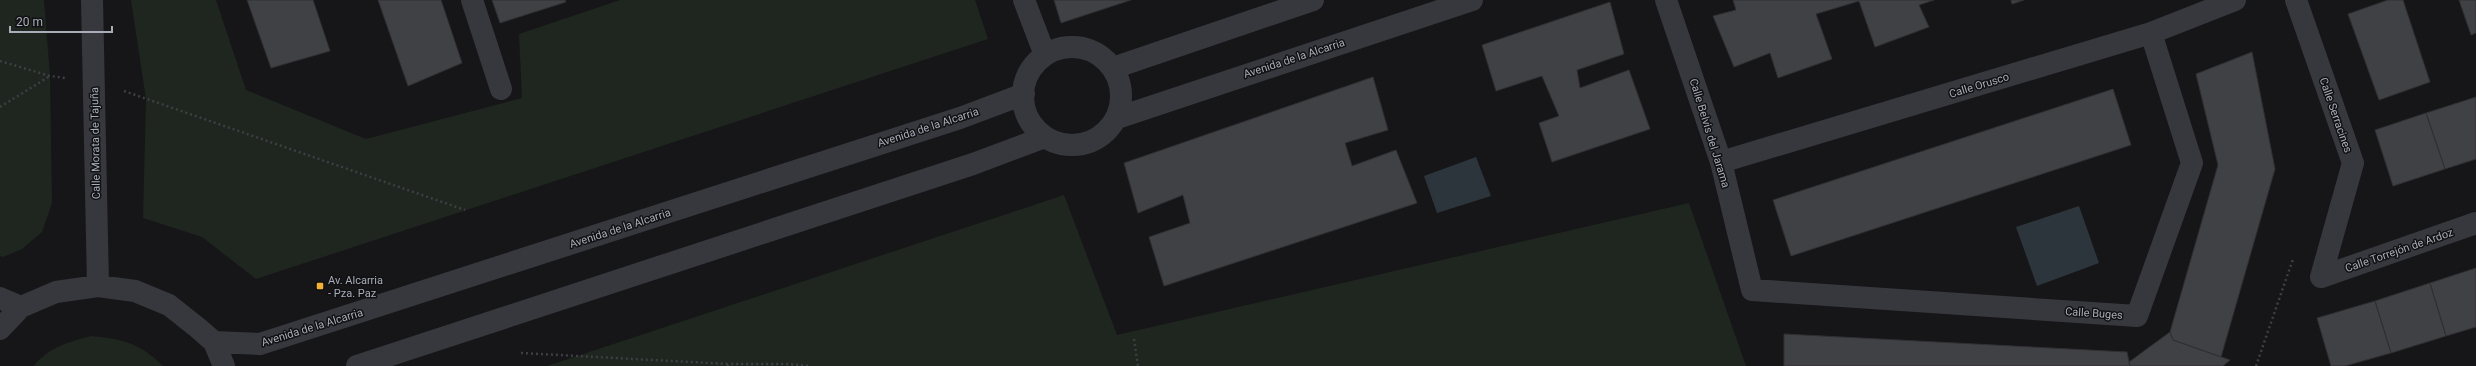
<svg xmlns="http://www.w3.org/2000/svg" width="2476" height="366" font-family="Roboto,sans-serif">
	<rect width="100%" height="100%" fill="#161618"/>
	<path fill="#1e261f" d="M0,0H44L50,76L52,203L42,232L22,249L3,257L0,256Z
		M131,0H216L246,90L366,139L522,98L519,34L620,0H975L988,39L256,279L202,237L143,218L146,99Z
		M1064,195L1117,335L1689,203L1746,366H547Z
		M91,336C123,339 140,343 163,366H34C48,347 70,342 91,336Z"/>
	<path fill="#2c353c" d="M1476,157L1491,196L1437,213L1424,176Z
		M2079,206L2099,263L2037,286L2016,227Z"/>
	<path fill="#404145" stroke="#303034" d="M247,0H313L330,51L271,68Z
		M378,0H441L462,63L408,86Z
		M492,0H565L566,2L500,23Z
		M1054,0H1131L1061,23Z
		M1733,0H1934L1919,5L1929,27L1875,47L1859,1L1816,14L1832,59L1778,78L1770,53L1734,67L1713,16L1736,10Z
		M2011,0H2024L2012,4Z
		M2388,0H2403L2430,82L2379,100L2348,14Z
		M2459,0H2476V33L2471,35Z
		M1610,2L1624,54L1577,70L1580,88L1629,70L1650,129L1552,162L1539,123L1559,116L1542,76L1496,91L1482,45Z
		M2252,52L2275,169L2221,357L2173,340L2170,332L2218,165L2196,74Z
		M1373,77L1388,130L1345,143L1352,166L1396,150L1417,203L1164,286L1149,237L1190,223L1183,195L1138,213L1124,163Z
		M2113,89L2131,145L1791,256L1773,200Z
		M2476,97V159L2445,169L2426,113Z
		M2426,113L2445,169L2393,186L2375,130Z
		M2476,268V327L2446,336L2430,283Z
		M2430,283L2446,336L2391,353L2375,301Z
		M2375,301L2391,353L2345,366H2331L2317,318Z
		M2170,332L2173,340L2230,360L2223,366H2130L2129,362Z
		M1784,334L2127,352L2130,366H1784Z"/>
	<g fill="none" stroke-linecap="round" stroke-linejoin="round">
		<path stroke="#3d3f44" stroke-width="2.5" stroke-dasharray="2 3" stroke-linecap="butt" d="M0,61L50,76L65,78
			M124,91L465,210
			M0,107L50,76
			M1134,339L1138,366
			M521,353L729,364
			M727,366L729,364H788L810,366
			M2256,366L2293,259"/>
		<path stroke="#37383d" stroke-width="22" d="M92,0L98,286
			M472,0L501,89
			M1024,0L1045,55
			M1666,0L1721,162L1752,290L2137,316L2192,163L2151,33
			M2296,0L2353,163L2321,277
			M1023 96a49 49 0 1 1 98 0a49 49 0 1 1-98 0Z
			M1113,68L1313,0
			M1117,118L1472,0
			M1721,162L2151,33L2235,0
			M2321,277L2476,223
			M0,298L21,307
			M0,329L21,307L56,292L98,286L135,291L169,305L198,328L214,342L224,366
			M214,342L260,344L960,118L1024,94
			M357,366L973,164L1045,137"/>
	</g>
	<rect fill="#f2b134" stroke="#111113" stroke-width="1.5" x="316" y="282" width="8" height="8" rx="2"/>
	<g text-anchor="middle" stroke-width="3" stroke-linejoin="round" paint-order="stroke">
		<g font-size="11" fill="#a8adb8" stroke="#111113">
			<text transform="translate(1294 58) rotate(-18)" y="4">Avenida de la Alcarria</text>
			<text transform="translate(1979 85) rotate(-17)" y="4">Calle Orusco</text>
			<text transform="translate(2336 115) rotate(71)" y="4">Calle Serracines</text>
			<text transform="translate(928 127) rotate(-18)" y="4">Avenida de la Alcarria</text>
			<text transform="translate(1710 133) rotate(73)" y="4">Calle Belvis del Jarama</text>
			<text transform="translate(95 143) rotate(-91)" y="4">Calle Morata de Tajuña</text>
			<text transform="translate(620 228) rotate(-18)" y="4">Avenida de la Alcarria</text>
			<text transform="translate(2399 250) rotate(-19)" y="4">Calle Torrejón de Ardoz</text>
			<text transform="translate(2094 313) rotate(4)" y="4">Calle Buges</text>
			<text transform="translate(312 327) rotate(-17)" y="4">Avenida de la Alcarria</text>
		</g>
		<g font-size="11" fill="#a8adb8" stroke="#111113" text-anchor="start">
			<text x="328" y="284">Av. Alcarria<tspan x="328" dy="13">- Pza. Paz</tspan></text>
		</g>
	</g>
	<path d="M10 26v6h102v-6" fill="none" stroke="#a8adb8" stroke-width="2"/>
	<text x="16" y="26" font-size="12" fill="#a8adb8" stroke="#111113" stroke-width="3" paint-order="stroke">20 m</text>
</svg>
